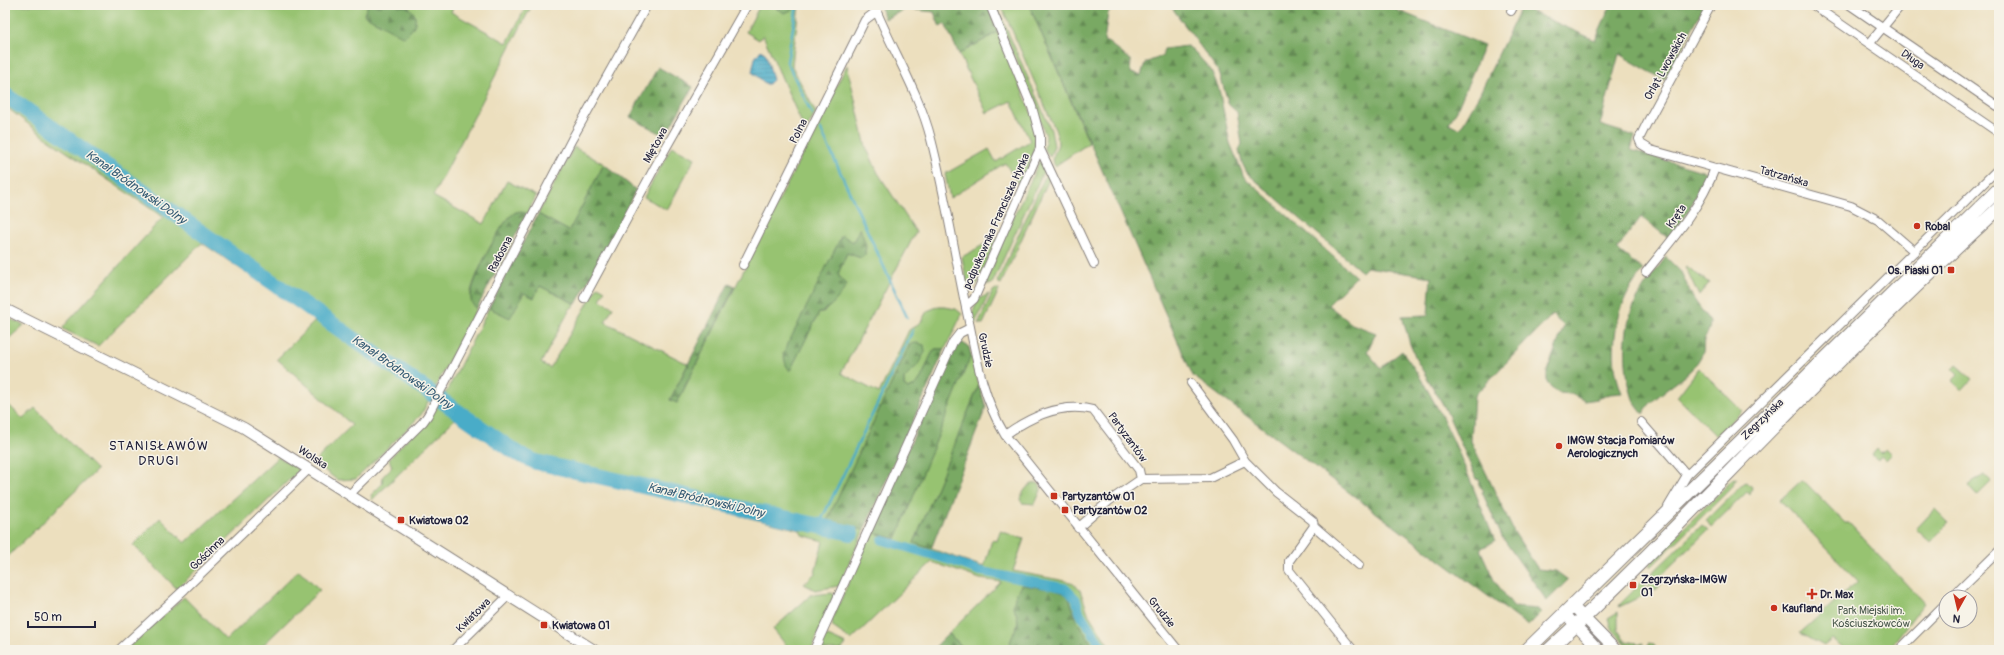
<svg xmlns="http://www.w3.org/2000/svg" width="2004" height="655" font-family="Pangolin,sans-serif">
	<defs>
		<pattern id="forest-firs" width="22" height="20" patternUnits="userSpaceOnUse"><rect width="22" height="20" fill="#79a963"/><path d="M5 1l3.5 6h-7zM16 11l3.5 6h-7z" fill="#638953"/></pattern>
		<pattern id="water-rules" width="6" height="5" patternUnits="userSpaceOnUse"><rect width="6" height="5" fill="#49acc8"/><path d="M0 2.5h6" fill="none" stroke="#3c8ca4"/></pattern>
	</defs>
	<rect width="100%" height="100%" fill="#f7f3e8"/>
	<filter id="ink" filterUnits="userSpaceOnUse"><feTurbulence type="fractalNoise" baseFrequency=".025" numOctaves="2"/><feDisplacementMap in="SourceGraphic" scale="8" xChannelSelector="R" yChannelSelector="G"/><feConvolveMatrix kernelMatrix="1 2 1 2 8 2 1 2 1" color-interpolation-filters="sRGB"/></filter>
	<filter id="wash" filterUnits="userSpaceOnUse"><feTurbulence type="fractalNoise" baseFrequency=".012" numOctaves="4" result="noise"/><feDisplacementMap in="SourceGraphic" scale="16" xChannelSelector="R" yChannelSelector="G"/><feGaussianBlur stdDeviation="0.9" result="paint"/><feColorMatrix in="noise" values="0 0 0 0 0 0 0 0 0 0 0 0 0 0 0 0 0 1.4 0 .05"/><feComposite in="paint" operator="in"/></filter>
	<g filter="url(#wash)">
		<rect width="100%" height="100%" fill="#ecdfbe"/>
		<path fill="#97c371" stroke="#5c7256" fill-rule="evenodd" d="M5,5H368L364,14L410,8L403,5H454L451,12L507,43L527,5H532L433,196L484,224L507,181L536,196L527,214C522,212 517,210 513,214C500,224 474,276 471,292C470,299 472,304 477,308L421,415L356,479L337,480L314,462L352,425L277,359L316,320L202,243L98,346L63,329L64,326L163,217L49,140L5,106Z
			M760,5H773L778,10H792L793,5H799L792,66L816,113L805,131L763,35L759,40L746,32Z
			M994,5H996L1051,130L1054,146L1050,156L1044,149L1046,136Z
			M1001,5H1029L1089,143L1055,166L1052,160L1058,144L1057,134Z
			M998,32L1033,117C1040,146 1031,160 1020,186L1005,163L950,198L945,174L989,149L996,162L1030,141L1011,101L987,113L959,54Z
			M847,65L866,147L878,173L916,232L841,373L879,393L909,330L921,322L927,311L937,307H945L956,309L962,314L945,349H935C925,361 925,384 908,389L904,386V379L917,366L910,344L827,521L864,530L839,586L815,590L804,584L815,573L823,541L802,535L800,530L529,465L522,460L519,463L455,419L372,500L371,495L382,484L383,476L392,467L389,459L437,406L448,389L489,308L502,313L524,293L540,286L576,304L570,309L541,363L550,368L598,286L605,290L600,300L613,307L605,322L688,364L670,400L677,403ZM859,229L861,258L847,253L838,274L841,280L828,307L825,311L819,313L790,370L841,236L853,243Z
			M672,146L695,158L667,210L644,197Z
			M574,147L604,164L569,231L538,214Z
			M1040,160L1045,168L992,284H985L1003,240Z
			M1047,172L1050,177L1001,284L997,282Z
			M997,237L977,284L971,289H968L962,257Z
			M1686,266L1709,283L1699,296L1686,268Z
			M996,289L999,290L983,324H978L993,291Z
			M989,294L974,325L972,314L978,299Z
			M5,317L24,325L5,342Z
			M971,355L979,385L914,543L984,567L992,540L997,541L1000,531L1024,539L1013,571L1071,582L1080,590L1089,615L1112,650H1096L1078,623L1069,598L1015,611C1022,622 1013,635 1012,647L1015,650H964L959,643L948,634L1001,582L980,579L932,562L851,640L833,627L832,620L871,532L896,538Z
			M1956,365L1972,379L1962,390L1952,381L1958,375L1952,369Z
			M1699,368L1742,411L1716,436L1677,397Z
			M5,401L23,419L35,408L97,470L5,559Z
			M1877,449L1881,453L1886,449L1891,454L1885,460L1881,456L1878,460L1872,455Z
			M278,457L299,469L297,472L177,589L133,545L160,518L185,543Z
			M1985,474L1992,481L1977,496L1968,486Z
			M1737,478L1729,490L1651,567L1649,565C1675,534 1705,509 1732,480Z
			M1801,481L1807,484L1845,523H1849L1924,603L1888,650H1847L1832,639L1824,646L1800,633L1858,581L1780,500Z
			M1747,482L1752,487L1750,495L1747,492L1711,527L1706,520L1744,483Z
			M1038,483L1040,485L1041,490L1035,504L1022,503L1020,499C1024,490 1028,483 1038,483Z
			M1935,509L1949,523L1930,542L1916,529Z
			M1702,525L1708,530L1658,578L1662,583L1655,591L1644,581Z
			M299,570L320,590L258,650H125L184,597L226,640Z
			M1642,582L1650,590L1646,594L1619,607L1620,604Z
			M832,593L835,595L811,650H790L773,629L811,595Z
			M1618,612V630L1625,641L1637,643V645L1643,643V648H1648V643L1654,644L1656,650H1632L1611,628L1608,618Z
			M828,636L846,644L841,650H817L822,639Z"/>
		<path fill="url(#forest-firs)" stroke="#4e664f" d="M368,5C381,5 411,0 415,16C417,25 411,31 404,37L364,15Z
			M773,5H793L792,10L784,13Z
			M880,5H987L998,32L959,54L945,24L940,27L934,12L906,9L885,19Z
			M1029,5H1118L1108,13L1104,41L1109,43L1131,61L1130,73L1141,75L1145,63L1162,56L1164,49L1187,46L1193,50L1211,70L1219,89L1230,143L1244,177L1356,277L1328,305L1352,324L1376,333L1367,352L1381,368L1402,351C1444,407 1468,476 1495,541L1480,549L1494,580L1514,607L1538,609L1541,613L1528,626L1193,376Z
			M1170,5H1395L1394,9L1484,45L1457,110L1449,123L1460,129L1480,93L1521,7L1595,40L1611,5H1705L1664,80L1619,54L1600,125L1635,136L1631,150L1709,173L1688,211L1668,238L1641,217L1617,249L1643,270C1638,277 1632,285 1628,293C1613,322 1609,362 1622,393L1610,394L1598,399L1585,401L1571,394L1558,393L1547,383V371L1564,326L1552,315L1474,396L1471,441L1514,532L1538,569L1556,571L1568,580L1547,601L1502,537L1482,492L1484,491L1478,484L1480,483L1479,479L1477,480L1445,408L1417,361L1410,344L1402,316L1428,315L1431,277L1367,267L1362,272L1247,173L1242,163L1239,150L1242,144L1237,112L1229,105L1219,72Z
			M658,67L693,87L665,136L630,117Z
			M604,164L636,190L576,304L540,286L534,298L524,293L510,318L489,308L538,214L569,231Z
			M521,211L527,214L477,308C473,306 471,303 471,298C470,283 500,223 513,214C515,212 518,212 521,211Z
			M860,228L866,245L865,255L861,258L847,253L838,274L841,280L847,284C842,295 830,309 819,313L790,371L786,365L783,354L842,235L853,242Z
			M1666,257L1681,272L1693,298L1710,322C1710,329 1707,334 1704,340C1703,344 1704,348 1703,352C1693,379 1652,393 1643,414C1639,409 1635,404 1633,399C1624,373 1622,334 1633,308C1640,290 1654,273 1666,257Z
			M729,283L735,286L677,403L670,400Z
			M961,342L969,347L971,355L896,539L871,532L952,351Z
			M917,343L924,345L925,352L917,366L904,379V386L908,389C925,384 925,361 935,349H945L864,530L827,521L910,344Z
			M979,385L986,407L931,549L914,543Z
			M1021,585L1052,589L1064,593L1069,598L1078,623L1096,650H1015L1010,642L1018,623L1017,615L1013,607L1015,597Z
			M948,634L959,643L964,650H932Z"/>
		<path fill="url(#water-rules)" stroke="#366782" d="M761,50L766,54L773,80L769,84H766L752,72L755,58Z"/>
		<g fill="none" stroke-linecap="round" stroke-linejoin="round">
			<path stroke="#49acc8" stroke-width="2.5" d="M797,5L787,62L812,114
				M820,128L907,317
				M819,525L913,330"/>
			<path stroke="#49acc8" stroke-width="9" d="M882,540L955,562L979,571L1065,588L1076,599L1080,613L1104,650"/>
			<path stroke="#49acc8" stroke-width="16" d="M5,95L518,454L536,462L851,533"/>
		</g>
	</g>
	<g filter="url(#ink)">
		<g fill="none" stroke-linecap="round" stroke-linejoin="round">
			<defs>
				<path id="minor" d="M874,5C892,50 919,92 931,139C946,197 955,258 968,317C976,357 983,399 1005,435L1178,650
					M1711,5L1647,123L1639,139L1641,144L1651,150L1851,206L1878,220L1915,252
					M1813,5L1999,133
					M1850,5L1999,107
					M1511,11L1514,5
					M1870,43L1901,5
					M1040,149L1094,264
					M743,265L865,20L877,11
					M1646,272C1672,240 1701,207 1715,168
					M584,298L655,167L747,5
					M966,306L974,299L1037,155L1040,149V136L1032,107L990,5
					M1191,383L1233,440L1245,461L1276,492L1313,521L1314,526L1289,561V570L1353,650
					M1641,422L1687,475
					M1005,435C1030,417 1062,402 1093,410L1139,470L1141,479
					M349,495L423,422L428,415L572,139L647,5
					M1668,507L1687,475L1999,168
					M1314,526L1359,565
					M1078,528L1109,501L1141,479L1210,478L1245,461
					M1952,597L1999,551
					M119,650L185,589L309,469
					M453,650L509,595
					M814,650L953,342L960,333L970,328
					M1899,650L1946,603"/>
				<path id="tertiary" d="M5,309L244,428L594,650
					M1573,606L1616,650
					M1565,614L1599,650"/>
				<path id="primary" d="M1527,650L1999,189
					M1549,650C1639,568 1721,479 1807,393C1870,330 1934,268 1999,208"/>
			</defs>
			<use href="#minor" stroke="#87807c" stroke-width="10"/>
			<use href="#tertiary" stroke="#87807c" stroke-width="12"/>
			<use href="#primary" stroke="#87807c" stroke-width="15"/>
			<use href="#minor" stroke="#fff" stroke-width="8"/>
			<use href="#tertiary" stroke="#fff" stroke-width="10"/>
			<use href="#primary" stroke="#fff" stroke-width="13"/>
		</g>
	</g>
	<g fill="#c8321e" stroke="#f7f3e8" stroke-width="1.5">
		<circle cx="1917" cy="226" r="4"/>
		<rect x="1947" y="266" width="8" height="8" rx="2"/>
		<circle cx="1559" cy="446" r="4"/>
		<rect x="1050" y="492" width="8" height="8" rx="2"/>
		<rect x="1061" y="506" width="8" height="8" rx="2"/>
		<rect x="397" y="516" width="8" height="8" rx="2"/>
		<rect x="1629" y="581" width="8" height="8" rx="2"/>
		<path d="M1810 588h4v4h4v4h-4v4h-4v-4h-4v-4h4z"/>
		<circle cx="1774" cy="608" r="4"/>
		<rect x="540" y="621" width="8" height="8" rx="2"/>
	</g>
	<g text-anchor="middle" stroke-width="3" stroke-linejoin="round" paint-order="stroke">
		<g font-size="11" fill="#22223b" stroke="#f7f3e8">
			<text transform="translate(1913 59) rotate(35)" y="4">Długa</text>
			<text transform="translate(1665 66) rotate(-61)" y="4">Orląt Lwowskich</text>
			<text transform="translate(798 131) rotate(-63)" y="4">Polna</text>
			<text transform="translate(655 145) rotate(-61)" y="4">Miętowa</text>
			<text transform="translate(1784 176) rotate(16)" y="4">Tatrzańska</text>
			<text transform="translate(1676 216) rotate(-55)" y="4">Kręta</text>
			<text transform="translate(996 221) rotate(-66)" y="4">podpułkownika Franciszka Hynka</text>
			<text transform="translate(500 254) rotate(-62)" y="4">Radosna</text>
			<text transform="translate(986 350) rotate(77)" y="4">Grudzie</text>
			<text transform="translate(1762 419) rotate(-44)" y="4">Zegrzyńska</text>
			<text transform="translate(1128 437) rotate(54)" y="4">Partyzantów</text>
			<text transform="translate(313 457) rotate(33)" y="4">Wolska</text>
			<text transform="translate(207 553) rotate(-44)" y="4">Gościnna</text>
			<text transform="translate(1162 612) rotate(51)" y="4">Grudzie</text>
			<text transform="translate(473 615) rotate(-45)" y="4">Kwiatowa</text>
		</g>
		<g font-size="11" font-weight="bold" fill="#22223b" stroke="#f7f3e8" text-anchor="start">
			<text x="1925" y="230">Robal</text>
			<text x="1943" y="274" text-anchor="end">Os. Piaski 01</text>
			<text x="1567" y="444">IMGW Stacja Pomiarów<tspan x="1567" dy="13">Aerologicznych</tspan></text>
			<text x="1062" y="500">Partyzantów 01</text>
			<text x="1073" y="514">Partyzantów 02</text>
			<text x="409" y="524">Kwiatowa 02</text>
			<text x="1641" y="583">Zegrzyńska-IMGW<tspan x="1641" dy="13">01</tspan></text>
			<text x="1820" y="598">Dr. Max</text>
			<text x="1782" y="612">Kaufland</text>
			<text x="552" y="629">Kwiatowa 01</text>
		</g>
		<g font-size="11" fill="#4b5a4e" stroke="#f7f3e8">
			<text x="1871" y="614">Park Miejski im.<tspan x="1871" dy="13">Kościuszkowców</tspan></text>
		</g>
		<g font-size="12" font-style="italic" fill="#325973" stroke="#f7f3e8">
			<text transform="translate(136 187) rotate(35)" y="4">Kanał Bródnowski Dolny</text>
			<text transform="translate(402 372) rotate(35)" y="4">Kanał Bródnowski Dolny</text>
			<text transform="translate(706 500) rotate(13)" y="4">Kanał Bródnowski Dolny</text>
		</g>
		<g font-size="13" letter-spacing="1" fill="#22223b" stroke="#f7f3e8">
			<text x="159" y="450">STANISŁAWÓW<tspan x="159" dy="15">DRUGI</tspan></text>
		</g>
	</g>
	<rect width="2004" height="655" fill="none" stroke="#f7f3e8" stroke-width="20"/>
	<g transform="translate(1958 609) rotate(188)"><circle r="19" fill="#f7f3e8" stroke="#a29fa3"/>
	<path d="M0-3L7 15L0 10L-7 15Z" fill="#c8321e"/>
	<text y="-6" font-size="11" font-weight="bold" text-anchor="middle" fill="#22223b">N</text>
	</g>
	<path d="M28 621v6h67v-6" fill="none" stroke="#22223b" stroke-width="2"/>
	<text x="34" y="621" font-size="12" fill="#22223b" stroke="#f7f3e8" stroke-width="3" paint-order="stroke">50 m</text>
</svg>
